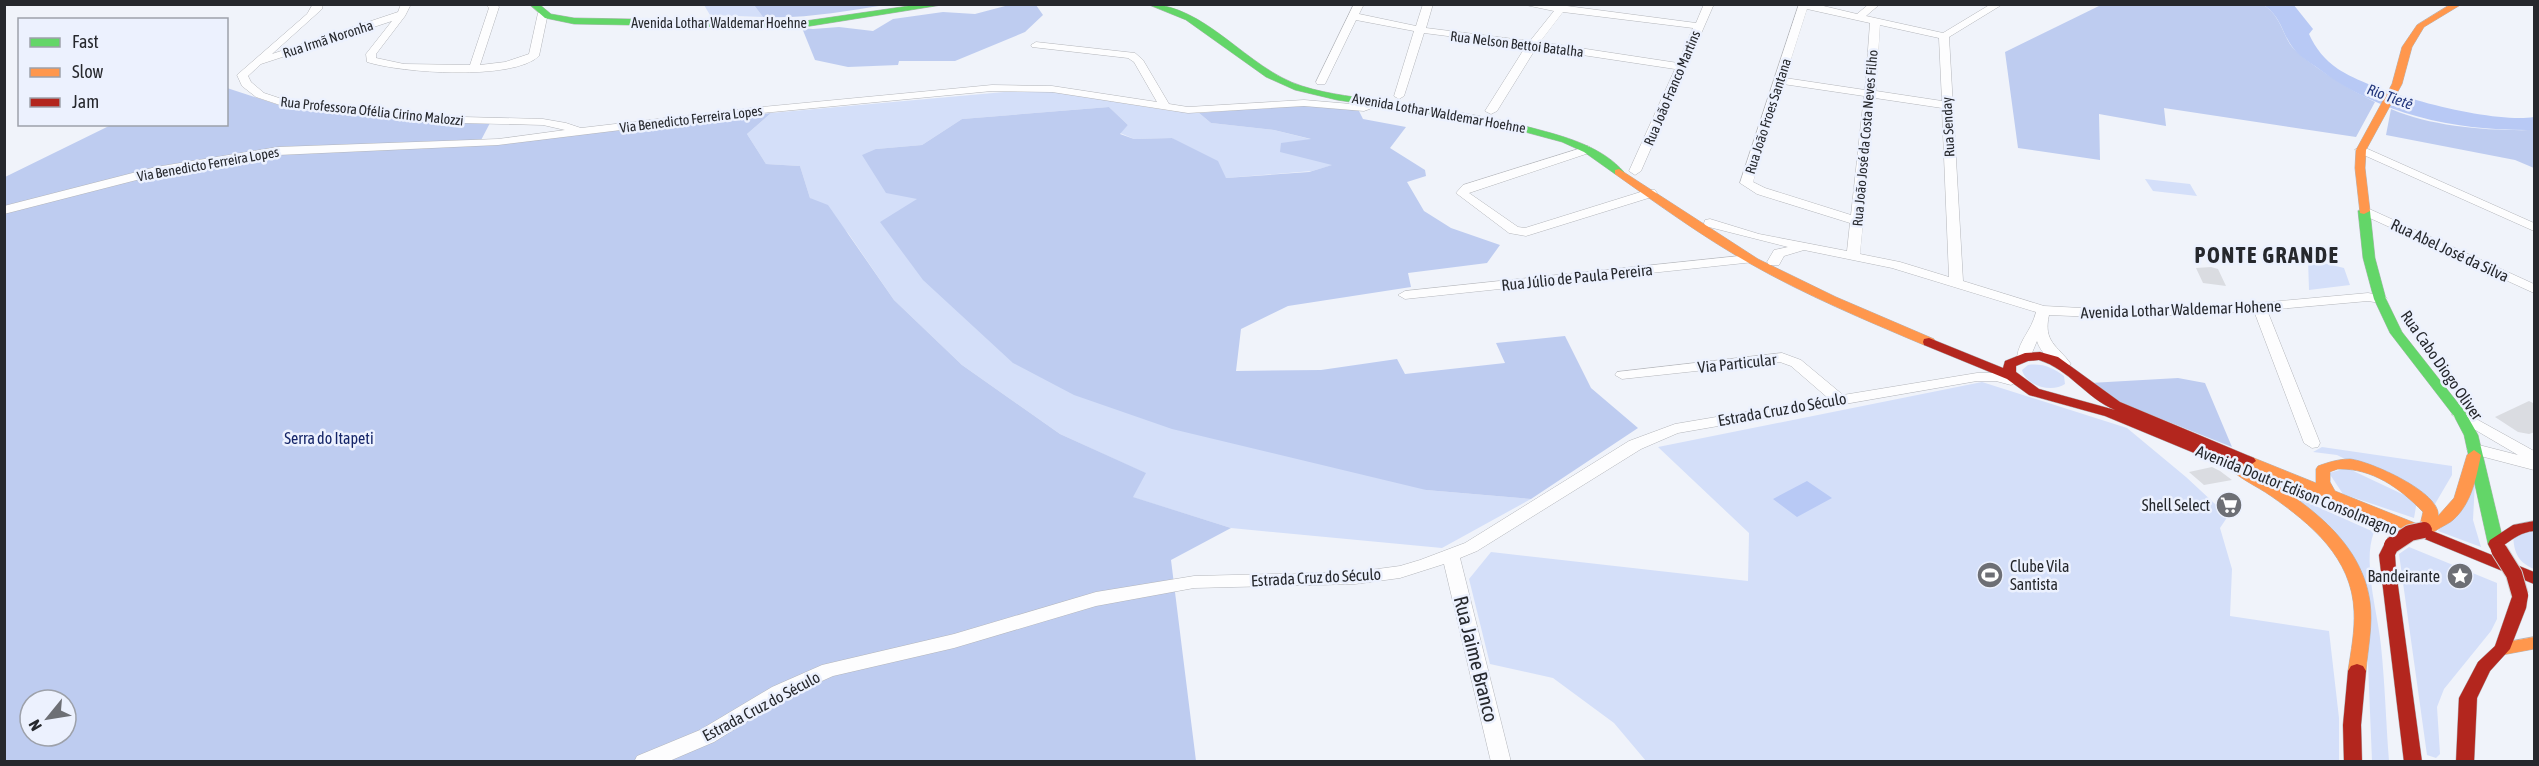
<svg xmlns="http://www.w3.org/2000/svg" width="2539" height="766" font-family="'Asap Condensed',sans-serif">
	<rect width="100%" height="100%" fill="#f0f3fa"/>
	<path fill="#d4dff9" d="M704,5H754L763,17L710,15Z
		M1036,89L1172,111L1199,113L1211,123L1274,130L1314,140L1333,165L1312,171L1226,178L1172,138L1134,139L1120,133L1128,125L1109,107L962,119L922,145L876,149L917,199L1426,490L1531,499L1442,548L1231,528L1132,497L1145,473L1060,434L962,365L894,300L848,233L810,198L800,166L766,164L747,134L771,113Z
		M2145,179L2190,184L2197,196L2153,191Z
		M2308,259L2344,268L2350,285L2309,290Z
		M2028,365C2043,363 2053,368 2064,376L2065,384C2052,393 2026,386 2022,370Z
		M1982,382L2127,428L2186,477L2228,516L2220,528L2232,569L2230,616L2329,631L2339,718V761H1646L1614,723L1553,678L1490,664L1469,579L1491,552L1748,581L1749,533L1658,447Z
		M2322,447L2452,466V475L2435,504L2337,455L2313,452Z
		M2347,468L2417,501L2414,518L2343,494L2329,473Z
		M2475,482L2473,520L2481,547L2438,531Z
		M2291,495L2374,532C2362,563 2378,613 2381,646C2385,684 2386,723 2389,761H2372L2365,590Z
		M2530,528H2534V569C2518,562 2514,553 2513,535Z
		M2409,547L2497,583V619L2491,631L2444,689L2437,707L2440,754L2436,758L2427,755L2399,554Z"/>
	<path fill="#beccf0" fill-rule="evenodd" d="M754,5H886C845,11 805,19 763,17Z
		M1009,5H1036L1043,15L1025,32L955,61H899L898,65L848,67L815,60L802,28L813,29L839,27L873,31L893,19L943,12L975,14Z
		M2101,5H2264C2284,20 2282,37 2295,50C2313,67 2352,91 2375,102L2356,137L2164,108L2166,126L2099,114L2100,160L2018,148L2005,52Z
		M227,88L291,109L423,122L490,123L479,144L771,113L747,134L766,164L800,166L810,198L828,205L894,300L962,365L1060,434L1146,473L1133,497L1231,528L1171,560L1196,761L5,762V177L111,125L226,124ZM30,700H66V736H30Z
		M1313,104L1358,109L1363,119L1406,127L1390,148L1425,170L1426,176L1407,182L1424,211L1451,228L1500,245L1487,263L1408,273L1411,287L1288,306L1241,329L1236,371L1321,370L1397,359L1405,374L1505,363L1496,343L1565,336L1591,388L1638,428L1531,499L1426,490L1172,429L1074,395L1013,363L923,280L880,222L917,199L886,193L862,155L876,149L922,145L962,119L1109,107L1128,125L1120,134L1134,139L1172,138L1218,161L1226,178L1309,172L1332,165L1280,152L1281,143L1311,139L1274,130L1211,123L1199,113Z
		M2391,109C2432,127 2491,131 2534,130V168L2515,160L2386,135Z
		M2178,378L2205,383L2232,447L2121,403L2090,383Z"/>
	<path fill="#b8c9f5" d="M2293,4L2313,29L2309,34C2316,49 2324,59 2338,69C2374,93 2491,124 2534,117V130C2458,131 2381,116 2319,69C2311,63 2300,57 2294,49C2281,33 2283,19 2264,5Z
		M1807,481L1832,498L1797,517L1773,499Z"/>
	<path fill="#dadce1" d="M2211,267L2218,269L2226,286L2203,283L2196,268Z
		M2529,401L2535,404V432L2529,434L2518,432L2495,417Z
		M2212,467L2220,471L2232,480L2204,485L2189,472Z"/>
	<g fill="none" stroke-linecap="round" stroke-linejoin="round">
		<defs>
			<path id="street" d="M313,4H323L322,9L272,54L398,12L401,4H411L405,16L376,54V58L404,64L470,65L489,8L485,4H497L499,7L480,65L505,62L529,54L538,13L543,10L548,13L539,56C513,81 401,73 367,62L366,54L392,21L261,64L248,76L251,82L264,93L288,101L424,116L543,119L566,123L581,128L752,108L992,85L1052,86L1157,102L1134,62L1128,58L1032,47L1031,45L1036,42L1135,53L1143,60L1169,104L1188,107L1304,100L1363,105L1380,100L1386,103L1364,111L1304,106L1188,113L1052,92L992,91L752,114L498,145L278,155L156,175L4,214V206L156,167L278,147L498,139L565,130L543,125L424,122L286,107L256,97L242,86L237,75L307,14Z
				M1354,4H1364L1359,14L1416,26L1423,4H1433L1426,28L1530,41L1554,11L1521,4H1568L1567,6L1696,23L1704,4H1714L1641,171L1635,175L1629,171L1675,69L1536,48L1497,111L1491,114L1485,111L1526,46L1424,33L1404,96L1399,99L1394,96L1414,31L1356,20L1326,82L1325,84H1317L1316,82ZM1563,12L1693,28L1678,63L1540,42Z
				M1799,4H1815L1857,14L1869,4H1880L1866,16L1943,33L1991,4H2003L1949,37L1963,281L2044,306L2119,310L2259,303L2368,293L2385,296L2387,299L2380,303L2368,301L2267,310L2320,443L2318,447L2312,448L2304,443L2254,311L2119,318L2049,315C2043,342 2057,345 2071,364L2064,368C2053,365 2040,352 2037,341L2029,360L2024,361L2017,357C2020,338 2031,332 2036,312L1892,268L1804,250L1784,256L1779,265H1769L1767,262L1774,250L1788,247L1705,226L1704,223L1705,220L1710,219L1759,234L1847,251L1850,223L1757,194L1740,183ZM1807,9L1870,23L1865,90L1785,78ZM1880,25L1939,38L1942,101L1876,91ZM1783,84L1864,96L1851,215L1765,188L1753,182ZM1875,98L1942,108L1949,277L1900,262L1860,254Z
				M1588,146L1594,150L1592,152L1469,193L1518,227L1525,228L1647,190H1655L1657,193L1655,196L1526,236L1509,233L1456,193L1463,185Z
				M2361,146L2534,223V231L2357,152L2355,150Z
				M2365,207L2534,284V293L2361,214L2359,211L2361,208Z
				M1749,255L1756,259L1754,262L1405,299L1398,295L1405,291Z
				M1782,353L1801,360L1843,395L1977,373H1996L2016,378L2018,381L2011,385L1996,381H1977L1678,433L1641,449L1477,551L1460,558L1511,762H1491L1444,564L1400,578L1355,584L1194,588L1096,606L954,648L833,676L786,697L714,742L667,762H634L637,756L700,730L772,687L822,665L954,634L1096,592L1194,576L1355,572L1400,566L1420,560L1465,543L1629,441L1675,424L1828,398L1791,366L1780,362L1622,379L1615,375L1617,372Z
				M2460,410L2534,451V470L2469,453L2467,449L2475,444L2518,455L2455,418L2452,415Z"/>
			<path id="fast" d="M529,4H539L551,14L574,18L798,22L922,4H948L798,28L574,24L545,18Z
				M1147,4C1206,4 1247,69 1302,86C1330,95 1359,97 1387,102C1439,109 1490,116 1540,130C1570,138 1603,148 1624,172L1623,174H1615L1584,152L1562,142L1495,124L1337,100L1295,90L1266,77L1186,20Z
				M2364,208L2370,211L2375,258L2386,299L2402,332L2465,412L2478,435L2504,544L2502,548H2490L2488,544L2464,435L2454,416L2390,333L2374,299L2363,258L2358,211Z"/>
			<path id="slow" d="M2451,4H2462L2424,27L2412,47L2402,84L2366,150L2365,168L2370,211L2364,214L2360,213L2355,168L2356,150L2392,84L2402,47L2417,25Z
				M1619,169L1758,259L1836,297L1934,339L1935,342L1934,345H1924C1865,320 1805,295 1749,263C1703,237 1659,205 1615,174V170Z
				M2474,450L2481,455C2476,478 2472,503 2453,520C2446,526 2434,529 2430,537L2425,538L2244,464C2296,497 2361,535 2370,602C2373,625 2368,648 2366,671L2363,676L2357,678L2351,676L2348,671C2351,651 2355,631 2354,611C2352,558 2311,524 2271,496C2257,486 2235,477 2226,464L2233,459L2244,464L2242,461L2244,458L2249,456L2316,483V469L2318,466C2329,462 2339,459 2350,459C2370,461 2442,493 2438,516L2454,498L2467,455ZM2338,469C2372,468 2400,488 2423,512L2420,525L2335,491L2330,482V472Z
				M2534,637V649L2502,655L2496,654L2494,649L2496,644Z"/>
			<path id="jam" d="M1929,338L2003,368L2005,361L2025,353L2040,352L2058,357L2120,402L2254,458L2256,461L2249,466L2239,462L2238,467H2228L2105,416L2029,395L2007,379L1924,345L1923,342L1924,339ZM2039,360C2069,369 2086,398 2115,410L2039,389L2016,372V366L2028,361Z
				M2534,521V531C2522,532 2514,538 2504,545L2507,550L2505,554H2493L2488,544L2490,540L2513,525Z
				M2425,528L2534,572V584L2420,537L2417,533L2420,529Z
				M2392,540L2398,541L2400,545L2395,555L2396,571L2422,762H2404L2379,555L2386,541Z
				M2520,589L2526,591L2528,595L2526,608L2510,649L2490,671L2477,698L2474,762H2456L2459,698L2478,662L2495,646L2514,591Z
				M2357,664L2363,666L2366,671L2361,725L2362,762H2344L2343,725L2348,671L2351,666Z"/>
		</defs>
		<use href="#street" stroke="#b4b6bb" stroke-width="1"/>
		<use href="#fast" stroke="#b4b6bb" stroke-width="1"/>
		<use href="#slow" stroke="#b4b6bb" stroke-width="1"/>
		<use href="#jam" stroke="#b4b6bb" stroke-width="1"/>
		<use href="#street" fill="#fdfdfe" fill-rule="evenodd"/>
		<use href="#fast" fill="#63d668" fill-rule="evenodd"/>
		<use href="#slow" fill="#ff974d" fill-rule="evenodd"/>
		<use href="#jam" fill="#b3261e" fill-rule="evenodd"/>
		<defs>
			<path id="jam-bridge" d="M2392,545L2410,533L2424,530
				M2499,550L2514,574L2520,595"/>
		</defs>
		<use href="#jam-bridge" stroke="#ced0d3" stroke-width="18" stroke-linecap="butt"/>
		<use href="#jam-bridge" stroke="#b3261e" stroke-width="16"/>
	</g>
	<defs>
		<symbol id="supermarket-disc" viewBox="-11 -11 22 22"><circle r="9.5" fill="#6d6f75" stroke="#ecf1fe"/><path d="M-6-5.5h2.5l.6 2H6L4.5 2H-2.5L-4.4-4H-6ZM-1.5 3.2a1.3 1.3 0 1 0 .1 0ZM3 3.2a1.3 1.3 0 1 0 .1 0Z" fill="#fff"/></symbol>
		<symbol id="stadium-disc" viewBox="-11 -11 22 22"><circle r="9.5" fill="#6d6f75" stroke="#ecf1fe"/><path d="M0-5a6.5 5 0 1 0 0 10a6.5 5 0 1 0 0-10ZM-3.5-1.8h7v3.6h-7Z" fill="#fff"/></symbol>
		<symbol id="sight-disc" viewBox="-11 -11 22 22"><circle r="9.5" fill="#6d6f75" stroke="#ecf1fe"/><path d="M0-6L1.8-2.2L6-1.7L2.9 1.2L3.7 5.4L0 3.3L-3.7 5.4L-2.9 1.2L-6-1.7L-1.8-2.2Z" fill="#fff"/></symbol>
	</defs>
	<g fill-rule="evenodd">
		<use href="#supermarket-disc" x="2214" y="490" width="30" height="30"/>
		<use href="#stadium-disc" x="1975" y="560" width="30" height="30"/>
		<use href="#sight-disc" x="2445" y="561" width="30" height="30"/>
	</g>
	<g text-anchor="middle" stroke-width="5" stroke-linejoin="round" paint-order="stroke">
		<g font-size="14" fill="#26282d" stroke="#ecf1fe">
			<text x="719" y="28">Avenida Lothar Waldemar Hoehne</text>
			<text transform="translate(328 39) rotate(-18)" y="5">Rua Irmã Noronha</text>
			<text transform="translate(1517 44) rotate(7)" y="5">Rua Nelson Bettoi Batalha</text>
			<text transform="translate(1672 88) rotate(-67)" y="5">Rua João Franco Martins</text>
			<text transform="translate(372 111) rotate(6)" y="5">Rua Professora Ofélia Cirino Malozzi</text>
			<text transform="translate(1439 113) rotate(10)" y="5">Avenida Lothar Waldemar Hoehne</text>
			<text transform="translate(1768 116) rotate(-72)" y="5">Rua João Froes Santana</text>
			<text transform="translate(691 119) rotate(-7)" y="5">Via Benedicto Ferreira Lopes</text>
			<text transform="translate(1948 127) rotate(-93)" y="5">Rua Senday</text>
			<text transform="translate(1865 138) rotate(-85)" y="5">Rua João José da Costa Neves Filho</text>
			<text transform="translate(208 164) rotate(-10)" y="5">Via Benedicto Ferreira Lopes</text>
		</g>
		<g font-size="15" font-style="italic" fill="#22367b" stroke="#ecf1fe">
			<text transform="translate(2390 97) rotate(20)" y="5">Rio Tietê</text>
		</g>
		<g font-size="16" fill="#26282d" stroke="#ecf1fe">
			<text transform="translate(2450 250) rotate(25)" y="6">Rua Abel José da Silva</text>
			<text transform="translate(1577 277) rotate(-6)" y="6">Rua Júlio de Paula Pereira</text>
			<text transform="translate(2181 309) rotate(-2)" y="6">Avenida Lothar Waldemar Hohene</text>
			<text transform="translate(1737 363) rotate(-6)" y="6">Via Particular</text>
			<text transform="translate(2442 365) rotate(55)" y="6">Rua Cabo Diogo Oliver</text>
			<text transform="translate(1782 409) rotate(-10)" y="6">Estrada Cruz do Século</text>
			<text transform="translate(2297 490) rotate(22)" y="6">Avenida Doutor Edison Consolmagno</text>
			<text transform="translate(1316 577) rotate(-3)" y="6">Estrada Cruz do Século</text>
			<text transform="translate(761 706) rotate(-28)" y="6">Estrada Cruz do Século</text>
		</g>
		<g font-size="16" fill="#152568" stroke="#ecf1fe">
			<text x="329" y="444">Serra do Itapeti</text>
		</g>
		<g font-size="16" fill="#26282d" stroke="#ecf1fe" text-anchor="end">
			<text x="2210" y="511">Shell Select</text>
			<text x="2010" y="572" text-anchor="start">Clube Vila<tspan x="2010" dy="18">Santista</tspan></text>
			<text x="2440" y="582">Bandeirante</text>
		</g>
		<g font-size="20" fill="#26282d" stroke="#ecf1fe">
			<text transform="translate(1476 659) rotate(76)" y="7">Rua Jaime Branco</text>
		</g>
		<g font-size="22" font-weight="bold" letter-spacing="1.5" fill="#26282d" stroke="#ecf1fe">
			<text x="2267" y="263">PONTE GRANDE</text>
		</g>
	</g>
	<rect width="2539" height="766" fill="none" stroke="#26282d" stroke-width="12"/>
	<rect x="18" y="18" width="210" height="108" fill="#ecf1fe" stroke="#9da1aa" stroke-width="1.5"/>
	<rect x="30" y="38" width="30" height="9" fill="#63d668" stroke="#9da1aa" stroke-width="1.5"/>
	<text x="72" y="48" font-size="18" fill="#26282d">Fast</text>
	<rect x="30" y="68" width="30" height="9" fill="#ff974d" stroke="#9da1aa" stroke-width="1.5"/>
	<text x="72" y="78" font-size="18" fill="#26282d">Slow</text>
	<rect x="30" y="98" width="30" height="9" fill="#b3261e" stroke="#9da1aa" stroke-width="1.5"/>
	<text x="72" y="108" font-size="18" fill="#26282d">Jam</text>
	<g transform="translate(48 718) rotate(240)"><circle r="28" fill="#ecf1fe" stroke="#9da1aa" stroke-width="1.5"/>
	<path d="M0-4.5L10 22L0 15L-10 22Z" fill="#6d6f75"/>
	<text y="-9" font-size="16" font-weight="bold" text-anchor="middle" fill="#26282d">N</text>
	</g>
</svg>
